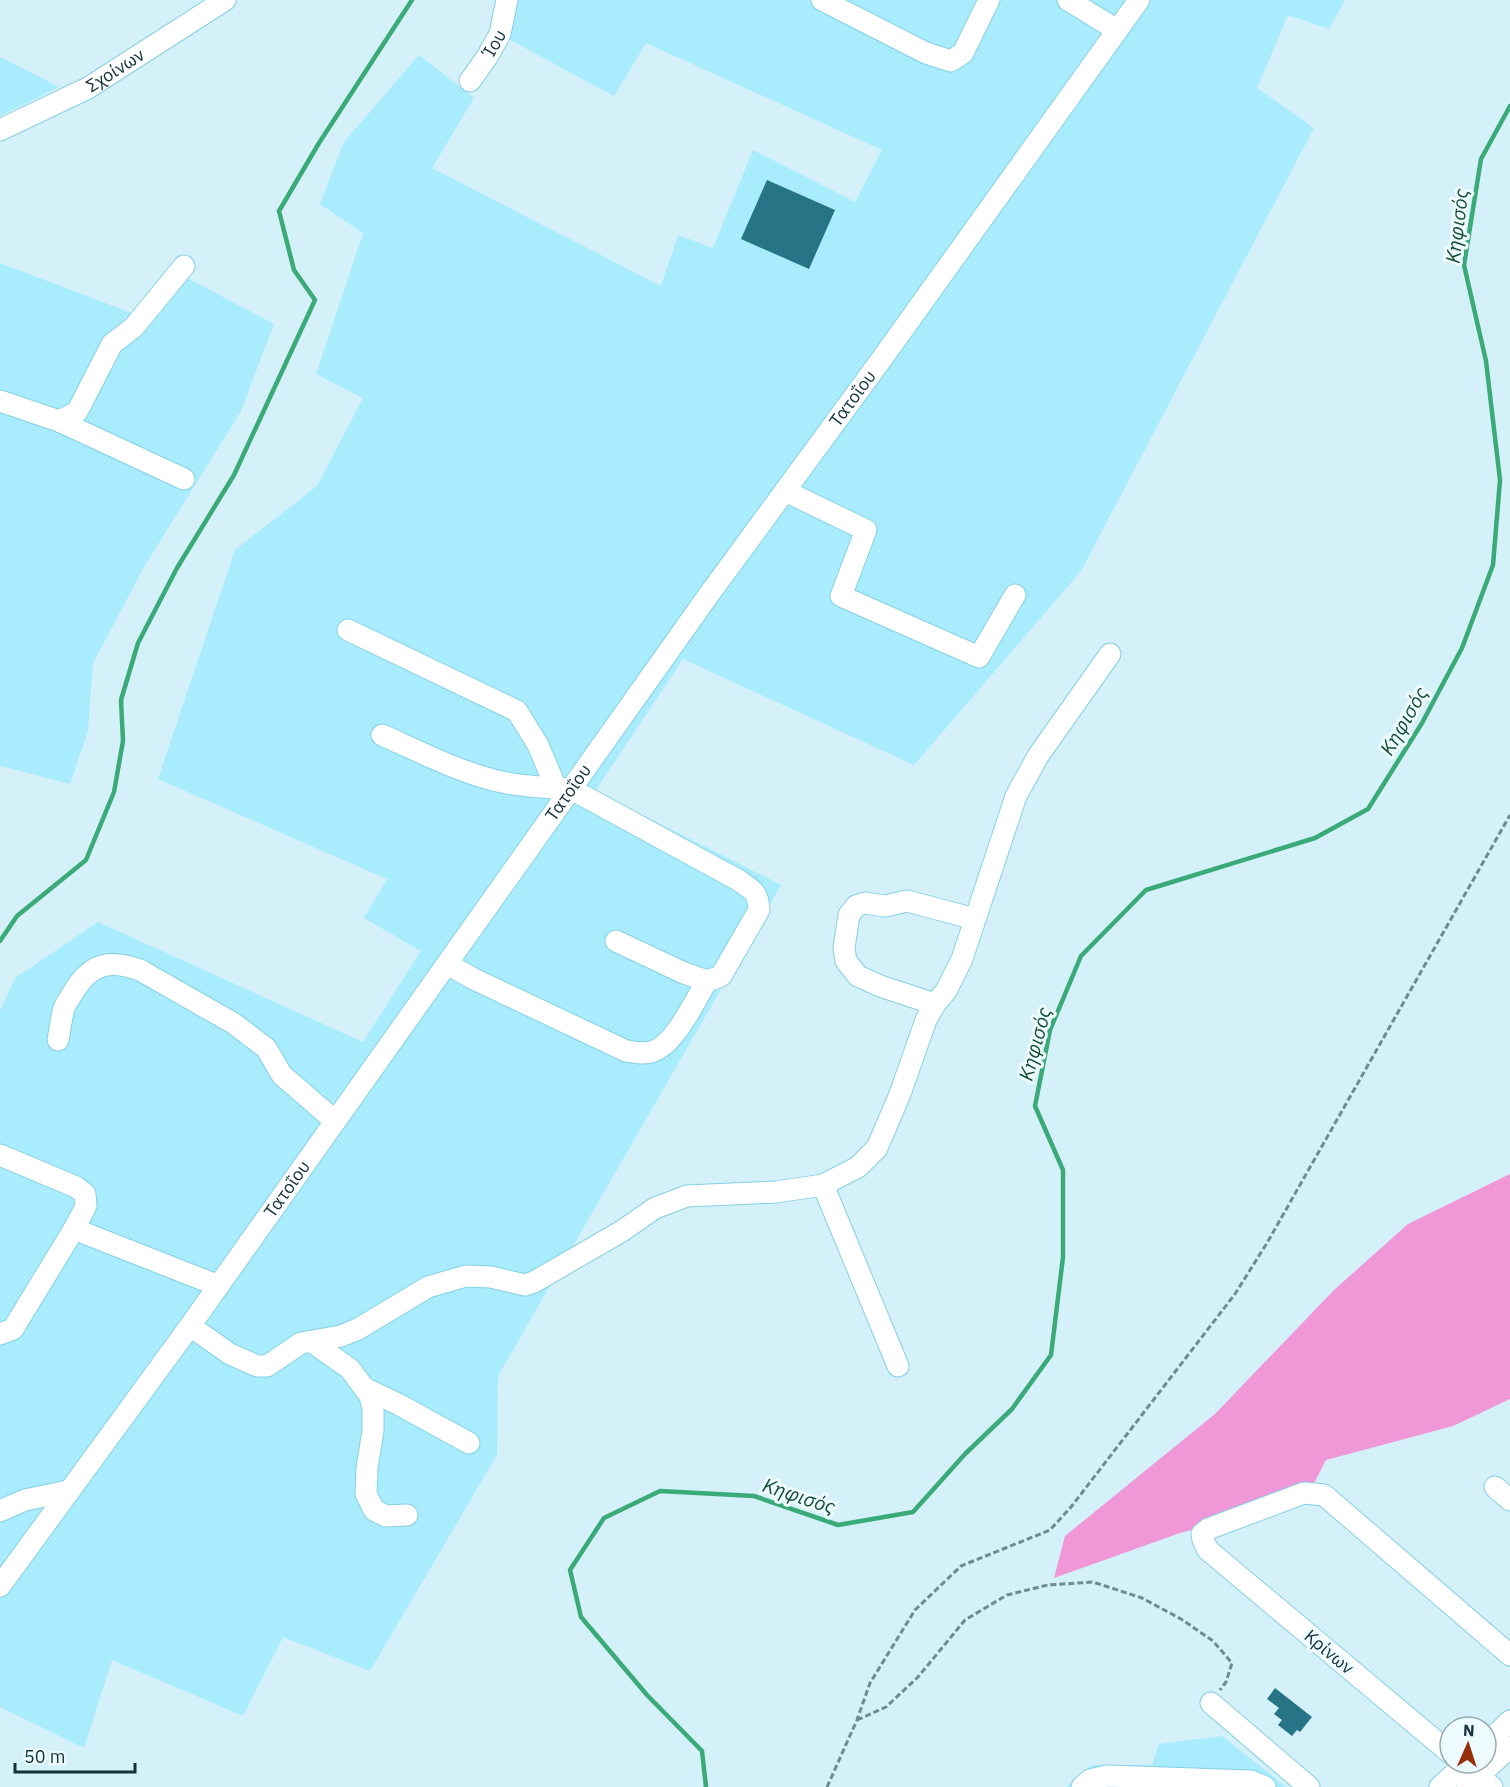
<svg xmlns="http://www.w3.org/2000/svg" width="1510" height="1787" font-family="'IBM Plex Sans',sans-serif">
	<rect width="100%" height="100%" fill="#d4f0f8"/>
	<path fill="#a9ecfe" d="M498,0H1345L1329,29L1288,15L1257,88L1314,128L1081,571L914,765L683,659L595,791L781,885L498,1376L497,1455L370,1671L283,1637L243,1716L112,1660L84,1748L0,1707V1011L15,978L98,922L363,1042L421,951L364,918L387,879L158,779L235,550L317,486L363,398L316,374L363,233L320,204L344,142L419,55L474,98L432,168L661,286L678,235L713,248L753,150L855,202L882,150L646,43L614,96L492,30Z
		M0,57L59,87L0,116Z
		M0,263L142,317L174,271L274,324L241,411L144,567L93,663L88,731L70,784L1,766L0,768Z
		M1222,1736L1286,1787H1066L1092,1765H1152L1159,1744Z"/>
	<path fill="#ef97d7" d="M1510,1174V1399L1453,1426L1326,1460L1305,1501L1180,1533L1054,1578L1065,1536L1215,1414L1334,1290L1408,1224Z"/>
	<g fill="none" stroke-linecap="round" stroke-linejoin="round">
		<path stroke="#3aaa78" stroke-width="4.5" d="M0,941L17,916L86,860L114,792L123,741L121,700L138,643L177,568L234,475L315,300L294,270L279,211L319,143L412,0
			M706,1787L702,1751L647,1695L581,1617L570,1570L604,1518L660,1491L754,1496L838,1525L913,1512L965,1454L1012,1409L1051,1355L1063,1257V1170L1035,1106L1050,1030L1081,956L1146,890L1315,838L1368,809L1422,723L1462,648L1493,565L1500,480L1486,361L1464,265L1481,159L1510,106"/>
	</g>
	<path fill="#277487" d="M767,180L835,210L809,269L741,239Z
		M1275,1688L1312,1717L1300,1732L1297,1730L1292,1736L1278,1725L1282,1720L1274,1714L1279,1708L1267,1699Z"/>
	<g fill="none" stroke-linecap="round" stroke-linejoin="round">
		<defs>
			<g id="minor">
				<path d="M822,0L926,53L951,61L963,53L989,0"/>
				<path d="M1068,0L1117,30"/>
				<path id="s1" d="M470,81L487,57L500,34L507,0"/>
				<path id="s2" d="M0,130L88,88L225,0"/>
				<path d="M0,401L59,421L77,412L112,344L134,327L184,266"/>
				<path d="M59,421L184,479"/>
				<path d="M785,491L866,530L841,596L979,657L1015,595"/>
				<path d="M348,630L517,711L538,745L556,788"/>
				<path d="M382,735C421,752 460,773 502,782C525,787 548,788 571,789L738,880C752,890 758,891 759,910L721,976L707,981L684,973L616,941"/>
				<path d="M447,964L474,979L626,1051C635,1052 644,1055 654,1051C676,1043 695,1000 707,981"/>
				<path d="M935,1004L880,986L858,976L846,961L844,948L849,915L856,906L865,903L885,906L907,901L975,919"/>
				<path d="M58,1040C60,1030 61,1019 64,1008C67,1001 72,995 76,988C93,962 112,960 140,970L233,1023L266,1048L282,1075L335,1121"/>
				<path d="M0,1155L76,1187L85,1194L86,1206L74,1229L219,1286"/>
				<path d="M823,1185L898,1366"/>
				<path d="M190,1326L230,1354L257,1366H267L301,1343L341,1336L358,1329L428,1287L466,1276L491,1277L525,1285L534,1282L622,1231L655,1208L687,1196L776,1192L823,1185L858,1167L877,1148L900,1094L926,1020L935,1004L946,991L962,959L1016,796L1038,756L1110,654"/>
				<path d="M0,1334L13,1329L74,1229"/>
				<path d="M312,1342L350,1369L370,1396L373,1408V1431L367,1468L366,1494L374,1510L386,1516L407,1515"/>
				<path d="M364,1388L398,1404L469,1443"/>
				<path d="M1495,1487L1510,1500"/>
				<path d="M0,1511L25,1500L68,1491"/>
				<path id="s3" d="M0,1586L190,1326L710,593L881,360L1139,0"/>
				<path d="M1211,1703L1309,1787"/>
				<path d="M1486,1744L1510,1721"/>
				<path d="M1450,1753L1208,1550L1203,1540L1202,1534L1208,1529L1304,1493L1324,1495L1510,1655"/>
				<path d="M1461,1763L1492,1787"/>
				<path d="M1082,1787L1090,1780L1107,1776L1251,1781L1265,1787"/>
				<path d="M1440,1787L1466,1763"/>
				<path d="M1467,1787L1510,1747"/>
			</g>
		</defs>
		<use href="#minor" stroke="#86d0e4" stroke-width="23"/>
		<path stroke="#6e8b93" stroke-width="3" stroke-dasharray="6 3" stroke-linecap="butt" d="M857,1720L886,1707L918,1677L965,1620L1007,1595L1048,1585L1093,1582L1142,1598L1181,1619L1213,1641L1232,1663L1226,1682L1220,1690
			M827,1787L857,1720L870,1683L915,1610L961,1566L1050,1530L1071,1507L1235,1294L1267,1243L1510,815"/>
		<use href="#minor" stroke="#fff" stroke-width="21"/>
	</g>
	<g text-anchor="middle" stroke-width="6" stroke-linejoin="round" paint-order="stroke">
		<g font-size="18" fill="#13323a" stroke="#edfbff">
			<text dy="6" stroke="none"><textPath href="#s1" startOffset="45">Ίου</textPath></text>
			<text dy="6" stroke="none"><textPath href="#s2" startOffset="130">Σχοίνων</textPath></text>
			<text dy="6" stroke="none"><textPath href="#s3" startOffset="1462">Τατοΐου</textPath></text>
			<text dy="6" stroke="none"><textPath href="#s3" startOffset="976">Τατοΐου</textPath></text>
			<text dy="6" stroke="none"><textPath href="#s3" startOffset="490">Τατοΐου</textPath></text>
			<text transform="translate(1329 1652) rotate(40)" y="6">Κρίνων</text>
		</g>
		<g font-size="20" font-style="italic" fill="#154f32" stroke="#edfbff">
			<text transform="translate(1457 226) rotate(-83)" y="7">Κηφισός</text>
			<text transform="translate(1404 721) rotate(-60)" y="7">Κηφισός</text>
			<text transform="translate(1035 1044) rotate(-75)" y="7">Κηφισός</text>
			<text transform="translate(799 1496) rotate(18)" y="7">Κηφισός</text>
		</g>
	</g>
	<g transform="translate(1468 1745) rotate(3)"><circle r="28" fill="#edfbff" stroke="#96abb0" stroke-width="1.5"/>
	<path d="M0-4.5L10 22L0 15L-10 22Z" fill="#952e0a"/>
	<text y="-9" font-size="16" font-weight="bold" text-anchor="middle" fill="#13323a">N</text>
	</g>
	<path d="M15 1763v9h120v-9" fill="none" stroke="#13323a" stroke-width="3"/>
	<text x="24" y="1763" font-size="18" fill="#13323a" stroke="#edfbff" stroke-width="4.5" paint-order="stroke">50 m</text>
</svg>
